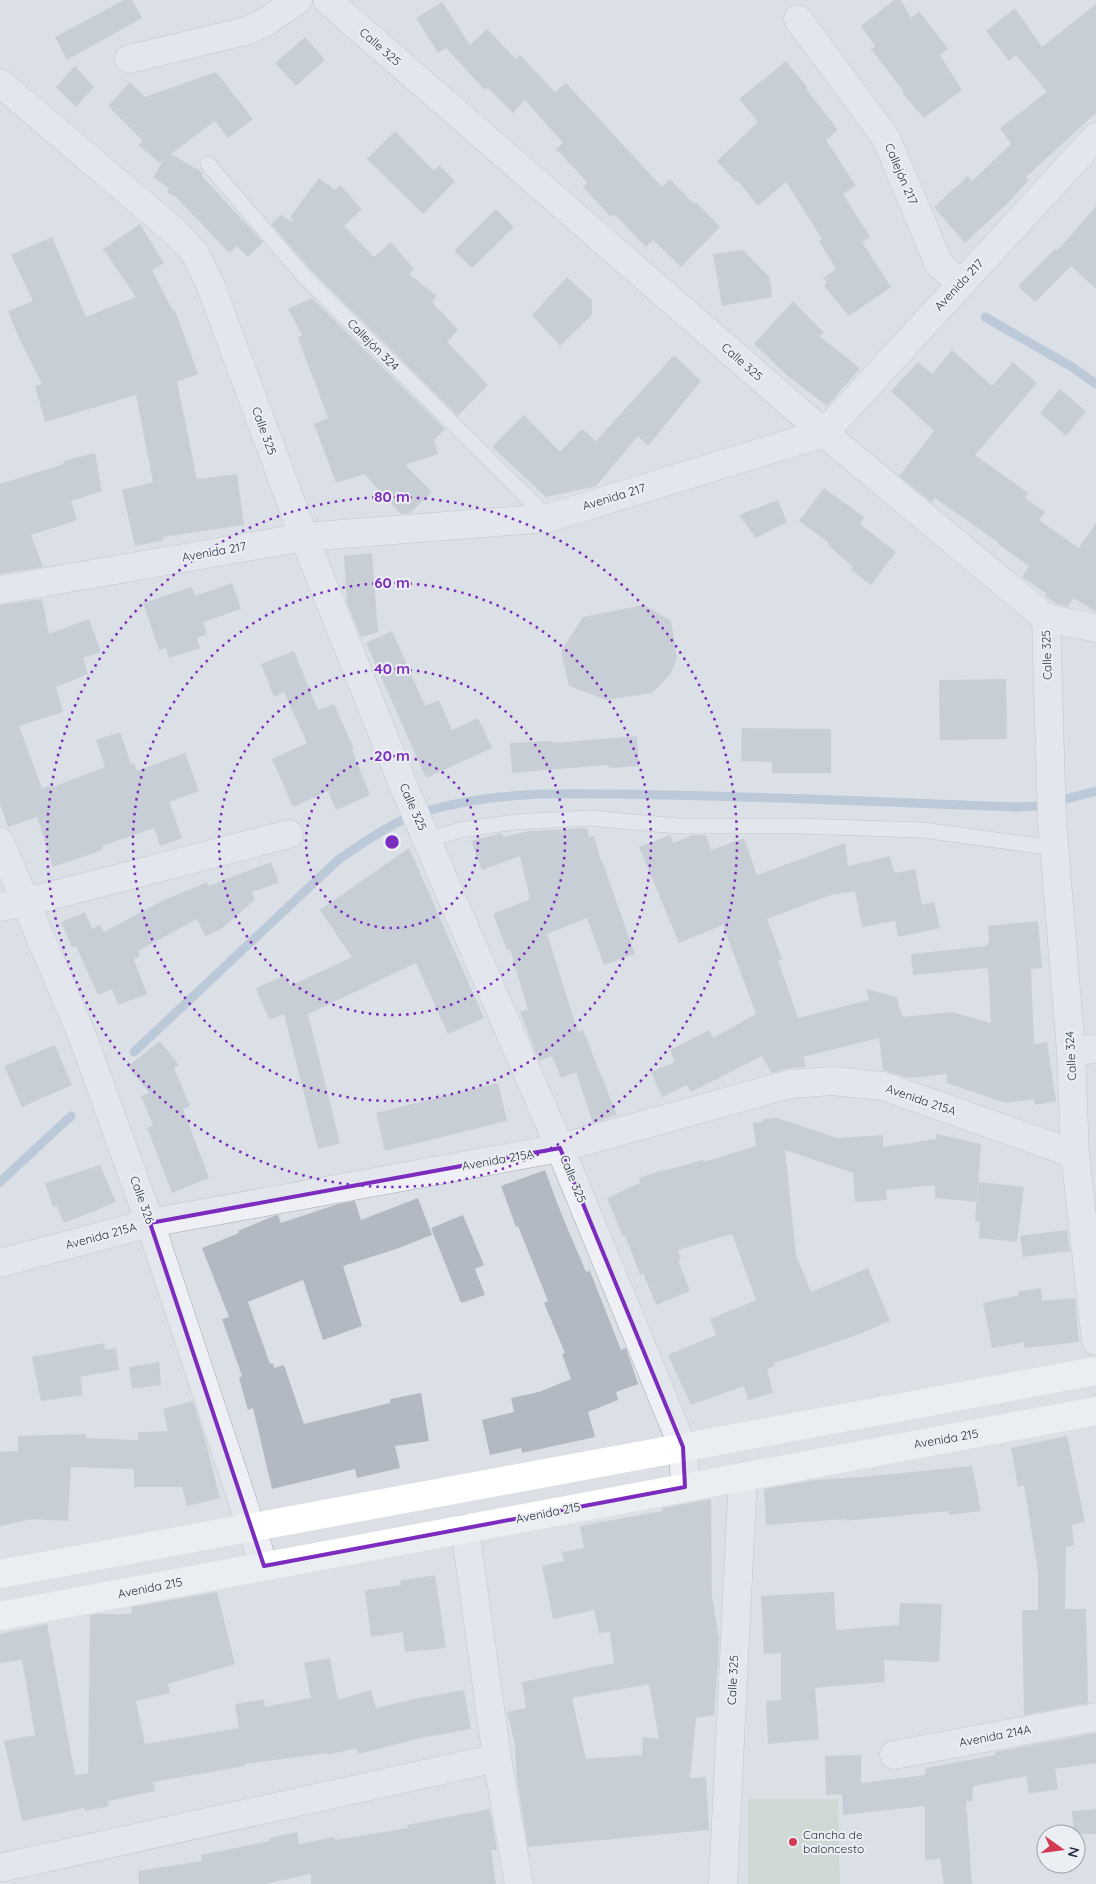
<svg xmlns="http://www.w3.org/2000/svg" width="1096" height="1884" font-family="Quicksand,sans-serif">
	<rect width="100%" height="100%" fill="#dbe0e6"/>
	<path fill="#c2d1bc" d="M748,1799H838L840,1884H748Z"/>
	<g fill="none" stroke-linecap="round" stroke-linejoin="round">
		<path stroke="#94aec8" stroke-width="9" d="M985,317L1072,367L1096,384
			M134,1052L338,860C366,841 394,820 427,811C505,788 585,794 664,795C782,797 899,803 1016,807L1039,806L1096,791
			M0,1182L71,1116"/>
	</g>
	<path fill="#b2b9c3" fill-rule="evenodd" d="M124,0H132L142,18L67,60L55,37Z
		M894,0H901L911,18L919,11L948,49L940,55L962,90L924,118L902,93L904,92L871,49L875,46L861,26Z
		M442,2L470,45L487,29L516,59L520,55L555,92L566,83L662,187L670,179L694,204L696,202L720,227L681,267L653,240L646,247L614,214L611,217L583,187L587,182L556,149L563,143L525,100L513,113L488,88L485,90L446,48L438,53L416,18Z
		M1096,4V113L1026,177L1029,180L1007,204L965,243L934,207L968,176L972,181L1011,144L1000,128L1047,92L1016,55L1009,61L986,31L1015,8L1042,47Z
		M305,37L325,60L296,86L275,63Z
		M786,61L807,87L806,89L838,130L826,140L856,186L843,194L870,237L862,242L891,287L849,316L824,286L827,283L823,278L836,269L819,241L822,239L786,182L758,206L737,180L735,181L717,161L758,122L739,99Z
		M75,66L94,87L76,107L56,87Z
		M216,72L253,119L228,138L215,121L171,154L202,172V176L263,242L248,257L237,246L229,253L177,198L167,192L169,188L153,177L164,160L160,163L138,145L143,141L108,106L130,82L145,97Z
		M395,131L434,171L439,165L455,181L423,214L367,159Z
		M319,178L335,190L340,185L362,209L344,226L374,257L391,242L414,269L409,274L437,296L432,302L458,330L447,342L488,385L458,416L309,268L271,224L281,215L294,223L290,217Z
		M1096,206V289L1071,266L1035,302L1018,286L1055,249L1057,251Z
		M496,209L514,227L472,268L454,251Z
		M140,224L164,263L152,270L173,311L175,310L198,374L177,382L197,479L237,474L244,525L162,537L163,540L135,546L122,490L153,482L136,395L45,422L35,386L42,384L18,336L8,311L33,301L11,255L52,237L86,317L136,297L103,249Z
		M743,250L770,278L772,297L722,306L713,254Z
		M567,277L592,300V315L560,346L532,315Z
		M312,298L445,429L434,440L438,454L405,465L432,492L410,513L401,514L364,474L336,483L314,424L328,418L298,338L302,335L288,309Z
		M793,301L824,333L819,336L860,368L827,406L788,376L754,344Z
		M952,350L992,386L1013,362L1037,383L975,455L1028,493L1025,498L1045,512L1039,520L1079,548L1096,523V612L1074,598L1068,606L1057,604L1045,596L1047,594L1022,577L1029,566L998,544L999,543L935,498L931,502L899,476L934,431L891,391L918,362L932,374Z
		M674,355L701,381L648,446L638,436L596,486L546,497L492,447L524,415L560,452L582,429L596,441Z
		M1060,389L1086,411L1066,436L1040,413Z
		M95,453L102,491L71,501L77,520L31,535L43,567L0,574V484L64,464L63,461Z
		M824,488L864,517L860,524L896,552L871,585L851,570L853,567L828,545L829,543L799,521Z
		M778,500L787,522L756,538L739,515Z
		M372,553L378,632L361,637L347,603L344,556Z
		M232,583L241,609L203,622L207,634L197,638L200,648L169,658L166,648L159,650L143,603L192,587L195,596Z
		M42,599L49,634L89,619L101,652L83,658L88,674L56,687L63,712L19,726L42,788L50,786V788L105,767L96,740L120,732L131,764L134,763L137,771L185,753L199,791L169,802L182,838L160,846L154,828L102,846L103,850L53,867L37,817L8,827L0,804V605Z
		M644,605L671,621L677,659L670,675L652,693L606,700L569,686L561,651L583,617Z
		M392,631L425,706L439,700L452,730L478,718L492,748L426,778L366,643Z
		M294,651L318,710L334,704L354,749L352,750L370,795L336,810L328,791L293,807L272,759L307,743L284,692L274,697L261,664Z
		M1006,679L1007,739L940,740L939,680Z
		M742,728L831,729V773H772V762L741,761Z
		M637,736L639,766L609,768V766L605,765L512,773L510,743L553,741V743Z
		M587,828L589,837L594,836L601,861H602L635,954L604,965L587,918L547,934L578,1032L583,1030L617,1115L593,1123L576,1072L561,1078L552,1056L539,1061L520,1012L528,1010L510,949L507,950L493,914L530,899L520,856L482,870L471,841L502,833L503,837L529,831Z
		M670,835L673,843L693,835H706L711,850L744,838L757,875L845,843L848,866L890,856L894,873L915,869L922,905L934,902L940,928L898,937L895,921L862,927L855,891L831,895L767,919L782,959L778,960L798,1018L869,1000L866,989L897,997L902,1017L952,1012L991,1023L988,968L913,975L911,954L987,946V943H989L988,926L1038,921L1042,968L1031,969L1034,1044L1047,1042L1056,1101L1035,1105L1034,1099L1006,1103L947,1083V1074L909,1078L883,1070L879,1038L803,1057L806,1067L789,1068L772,1073L762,1056L691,1092L687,1085L662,1097L651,1072L675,1062L670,1050L709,1030L713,1038L756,1014L723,925L679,943L639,847Z
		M409,848L484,1018L448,1034L416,963L308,1014L340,1143L318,1149L284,1014L269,1020L256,988L286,975L290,986L352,957L320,910Z
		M271,862L279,883L252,892L255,900L221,929L205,936L197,919L138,951L140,956L135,958L134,960L147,994L118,1005L112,989L98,995L76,946L72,947L61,922L85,912L92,929L100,925L104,932L162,901L207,882L208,886Z
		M160,1041L179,1065L174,1068L190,1106L183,1109L209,1178L172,1193L147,1128L153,1126L141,1096L149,1093L128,1066Z
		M55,1045L72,1085L22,1107L4,1066Z
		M498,1083L507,1121L385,1151L376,1113Z
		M777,1118L837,1138L883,1135V1147L936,1139V1134L981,1144L977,1202L935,1198V1185L886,1190L887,1200L855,1202L853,1173L785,1150L796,1255L811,1292L868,1268L890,1321L854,1336L774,1363L775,1366L767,1369L773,1393L748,1400L744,1386L691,1405L668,1355L716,1335L710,1319L756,1300L732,1234L678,1250L681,1259L678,1260L690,1291L656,1305L643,1273L640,1275L625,1235L623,1236L607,1198L640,1183L639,1178L662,1170L663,1171L703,1160L704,1162L756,1146L753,1123L763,1122V1119Z
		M100,1165L116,1202L64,1223L57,1206L53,1207L45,1183Z
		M545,1170L561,1213L586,1272L590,1271L621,1350L626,1348L638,1384L616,1392L618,1400L588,1412L595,1437L522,1453L521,1448L490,1455L482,1420L514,1412L511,1398L539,1392L571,1379L562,1354L565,1353L544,1303L548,1301L518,1226L516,1227L501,1186Z
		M978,1182L1024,1187L1017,1242L979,1238L980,1221H975Z
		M418,1198L432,1235L399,1248L343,1266L362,1326L323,1340L303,1280L248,1302L270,1364L273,1363L274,1368L284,1365L304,1424L390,1403V1399L421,1393L429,1441L395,1446L400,1468L357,1478L355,1469L272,1489L253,1408L248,1410L239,1378L242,1376L222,1319L229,1317L202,1248L239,1233L238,1231L274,1216L278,1215L281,1223L338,1204L355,1201L361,1220Z
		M463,1215L484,1265L475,1269L485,1295L461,1303L431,1228Z
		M1067,1230L1070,1251L1023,1257L1020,1236Z
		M1041,1288L1042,1301L1075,1298L1079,1342L1024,1348V1342L992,1348L983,1303L1019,1295V1291Z
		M104,1343L105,1350L116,1348L119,1370L80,1377L83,1395L41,1401L32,1357Z
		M159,1362L161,1385L132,1389L129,1367Z
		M193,1401L204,1436L220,1498L187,1506L182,1487H134V1469L71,1467L68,1521L32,1519L0,1526V1452L18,1451V1436L86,1434V1438L138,1440V1432L168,1431L163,1409Z
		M1067,1436L1085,1522L1072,1525L1074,1545L1066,1547L1065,1609H1086L1088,1703L1024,1715L1022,1610H1038V1572L1024,1485L1018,1487L1011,1448Z
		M972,1466L981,1511L949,1515V1511L845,1521V1519L766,1525L764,1489L815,1480L862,1477Z
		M711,1499L712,1597L719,1637L718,1663L714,1715L696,1718L690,1778L706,1777L709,1830L528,1847L517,1781L515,1745L507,1712L526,1708L522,1682L614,1663L610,1632L599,1633L594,1610L553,1619L542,1566L564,1561L562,1552L584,1548L580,1526L662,1511V1508ZM649,1684L659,1739L643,1737L642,1755L586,1759L572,1698Z
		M435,1575L446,1648L405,1652L403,1632L371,1637L365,1590L401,1585L400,1581Z
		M217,1592L235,1664L168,1684L170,1693L136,1701L145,1744L239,1728L235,1704L264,1699L265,1707L311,1698L304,1663L330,1658L338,1700L371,1690L376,1708L414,1699L464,1690L471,1729L421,1738L358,1754L357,1748L328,1755V1753L245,1764V1766L153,1782L155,1791L108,1801L109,1806L85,1811L84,1808L22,1821L4,1741L35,1735L22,1660L0,1663V1634L47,1624L75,1775L88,1774L90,1615L98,1614H132L131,1607Z
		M834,1592L836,1630L899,1625L900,1603L942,1604L939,1662L884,1660L885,1682L815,1688L819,1739L768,1744L766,1701L781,1700V1653L764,1654L761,1596Z
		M1096,1733V1763L1055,1769L1058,1789L1029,1794L1026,1776L973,1786L972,1802L966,1801L972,1884H944L940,1859L925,1860V1806L843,1815L842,1794L826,1795L825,1756L861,1755V1783L925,1775L926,1768L996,1755L995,1752Z
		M490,1809L497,1850H491L496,1884H311V1874L265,1884H139L138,1871L202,1861L201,1855L270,1841L269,1838L297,1832L299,1844L334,1837L335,1840L408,1828L407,1825Z
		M1096,1809V1834H1074L1072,1811Z"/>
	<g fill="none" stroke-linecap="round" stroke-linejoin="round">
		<defs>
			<path id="lane" d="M208,164L302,274L548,518
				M427,840L460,830L515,822L589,818L678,826H798L923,830L1054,848"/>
			<path id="street" d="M327,0L824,433L1046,618L1052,820L1071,1052L1075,1154L1096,1341
				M798,19L886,138L939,264L961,284
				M129,59L246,31L264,23L298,0
				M0,83L173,230L195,253L210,284L304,537L406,792L560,1148L683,1447L685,1487
				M0,590L304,537L548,518L824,433L1096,137
				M1046,618L1096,628
				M0,842L83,1038L150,1223L264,1566
				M0,907L27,902L289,834
				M1071,1052L1096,1049
				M0,1263L150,1223L560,1148L790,1084L832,1081L883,1086L1075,1154
				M465,1529L497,1758L519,1884
				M894,1755L1096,1717
				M4,1867L497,1758
				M723,1884L743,1476"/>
		</defs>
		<use href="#lane" stroke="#a1a7b0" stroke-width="16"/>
		<use href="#street" stroke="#a1a7b0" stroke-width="29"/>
		<use href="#lane" stroke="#eef0f5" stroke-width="15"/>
		<use href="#street" stroke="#eef0f5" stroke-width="28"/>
		<path stroke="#fff" stroke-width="28" d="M0,1574L1096,1371
			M0,1616L1096,1411"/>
	</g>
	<path d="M0 0H1096V1884H0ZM560,1148L683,1447L685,1487L264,1566L150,1223Z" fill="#dbe0e6" fill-opacity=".55" fill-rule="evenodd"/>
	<path fill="none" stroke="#7b2cbf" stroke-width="4" stroke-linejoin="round" d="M560,1148L683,1447L685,1487L264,1566L150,1223Z"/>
	<g fill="none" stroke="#7b2cbf" stroke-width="2.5" stroke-dasharray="2.5 5">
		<circle cx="392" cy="842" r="86"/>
		<circle cx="392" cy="842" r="173"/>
		<circle cx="392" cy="842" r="259"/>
		<circle cx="392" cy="842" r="345"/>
	</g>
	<circle fill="#d23a53" stroke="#ebeff4" stroke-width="2" cx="793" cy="1842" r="5"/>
	<g text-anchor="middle" stroke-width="4" stroke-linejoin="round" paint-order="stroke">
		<g font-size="12" fill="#252e3d" stroke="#ebeff4">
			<text transform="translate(380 47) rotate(41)" y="4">Calle 325</text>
			<text transform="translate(901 174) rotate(67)" y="4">Callejón 217</text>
			<text transform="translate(959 285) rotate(-47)" y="4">Avenida 217</text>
			<text transform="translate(373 345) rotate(45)" y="4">Callejón 324</text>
			<text transform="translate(742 362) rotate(41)" y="4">Calle 325</text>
			<text transform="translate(264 431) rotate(70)" y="4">Calle 325</text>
			<text transform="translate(614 497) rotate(-17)" y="4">Avenida 217</text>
			<text transform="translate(214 552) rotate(-10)" y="4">Avenida 217</text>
			<text transform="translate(1047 655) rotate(-92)" y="4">Calle 325</text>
			<text transform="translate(413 807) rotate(66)" y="4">Calle 325</text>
			<text transform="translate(1071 1056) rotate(-93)" y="4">Calle 324</text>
			<text transform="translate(921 1100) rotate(19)" y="4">Avenida 215A</text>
			<text transform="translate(498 1160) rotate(-10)" y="4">Avenida 215A</text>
			<text transform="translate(573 1179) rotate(68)" y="4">Calle 325</text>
			<text transform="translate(142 1200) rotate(70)" y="4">Calle 326</text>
			<text transform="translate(101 1236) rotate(-15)" y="4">Avenida 215A</text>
			<text transform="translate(946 1439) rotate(-10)" y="4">Avenida 215</text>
			<text transform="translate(548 1513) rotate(-11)" y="4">Avenida 215</text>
			<text transform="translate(150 1588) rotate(-11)" y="4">Avenida 215</text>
			<text transform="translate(733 1680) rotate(-87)" y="4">Calle 325</text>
			<text transform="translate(995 1736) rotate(-11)" y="4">Avenida 214A</text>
		</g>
		<g font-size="12" fill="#252e3d" stroke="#ebeff4" text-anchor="start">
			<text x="803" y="1839">Cancha de<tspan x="803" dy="14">baloncesto</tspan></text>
		</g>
	</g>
	<circle cx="392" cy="842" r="8" fill="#7b2cbf" stroke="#ebeff4" stroke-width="2.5"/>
	<g font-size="15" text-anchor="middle" font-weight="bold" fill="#7b2cbf" stroke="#ebeff4" stroke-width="4" stroke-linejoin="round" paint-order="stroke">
		<text x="392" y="502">80 m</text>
		<text x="392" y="588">60 m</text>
		<text x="392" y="674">40 m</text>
		<text x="392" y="761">20 m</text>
	</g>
	<g transform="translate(1061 1849) rotate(104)"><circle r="24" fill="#ebeff4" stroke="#9ca2ab"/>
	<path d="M0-4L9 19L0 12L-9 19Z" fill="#d23a53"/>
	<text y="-8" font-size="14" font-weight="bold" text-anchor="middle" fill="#252e3d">N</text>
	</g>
</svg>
